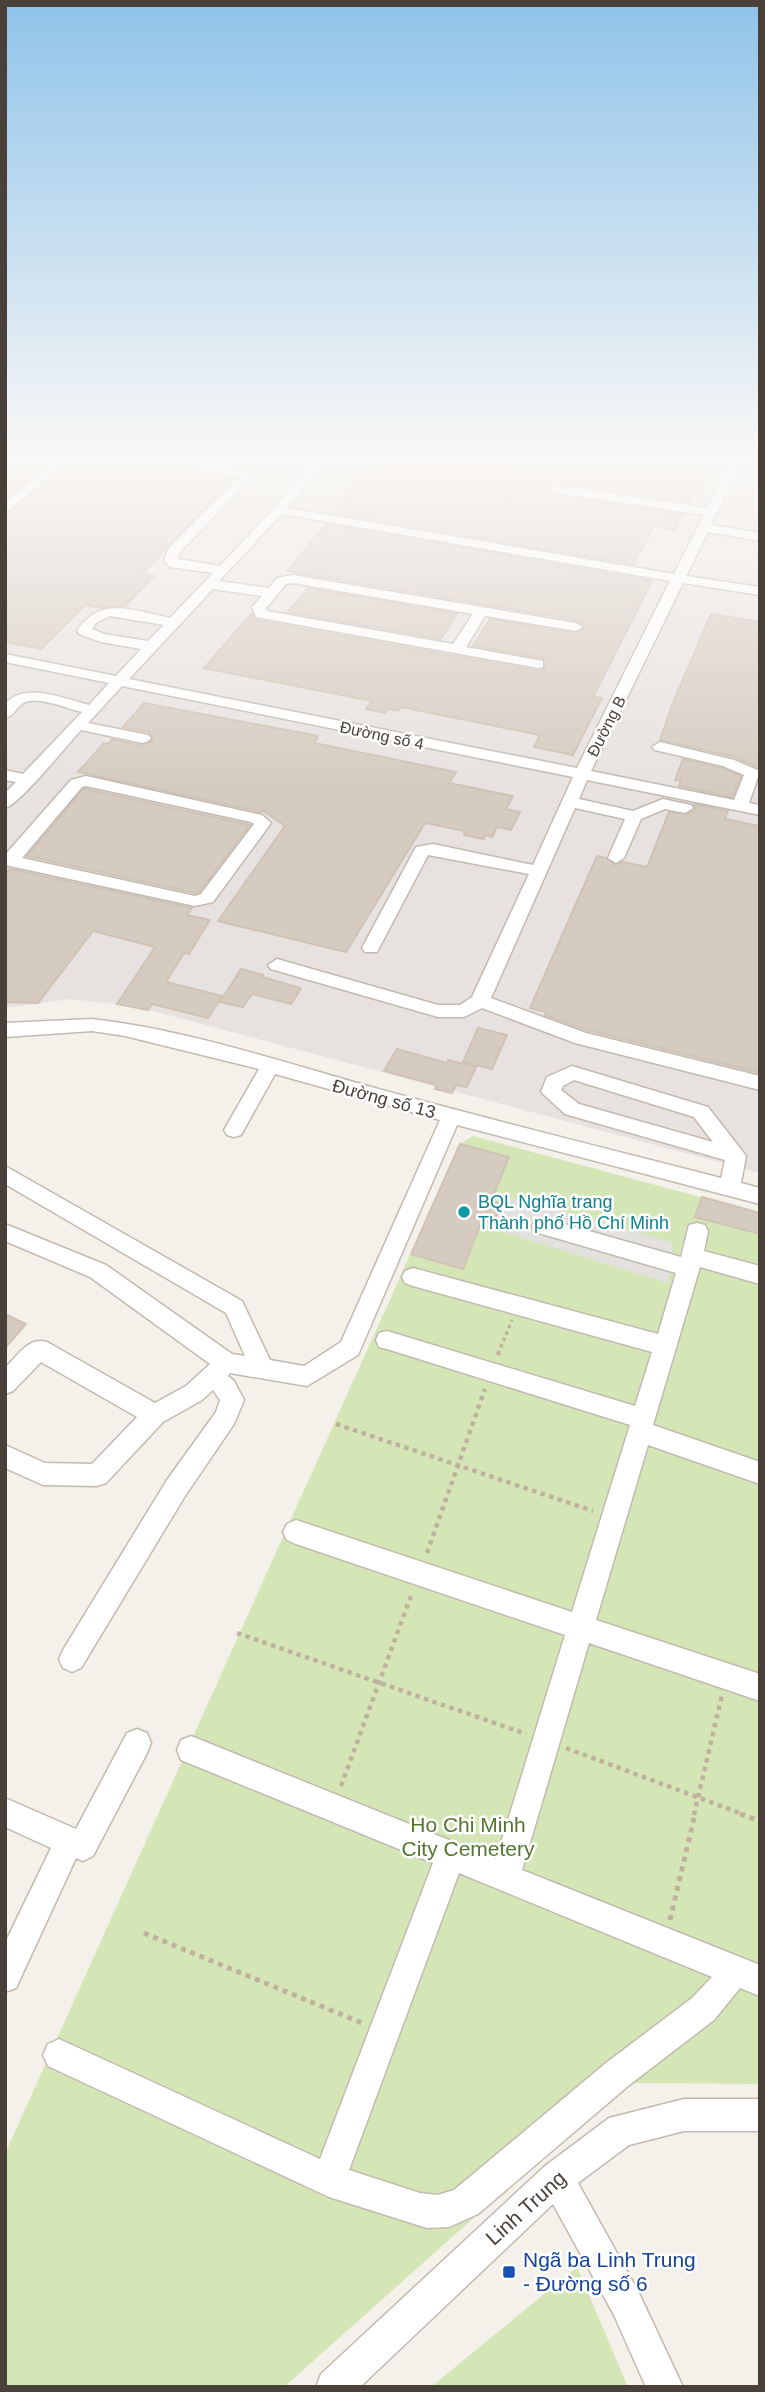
<svg xmlns="http://www.w3.org/2000/svg" width="765" height="2392" font-family="Helvetica,sans-serif">
	<rect width="100%" height="100%" fill="#f4f0ea"/>
	<path fill="#e7e2df" d="M5,454H760V1173L134,1006L70,999L5,1008Z"/>
	<path fill="#d5e6b6" d="M473,1136L760,1213V2084L625,2083L284,2387H5V2154L460,1144Z
		M577,2267L628,2387H431Z"/>
	<path fill="#e3e1de" d="M518,1197L673,1243L668,1283L497,1230L493,1224L501,1204Z"/>
	<path fill="#d5cbc0" stroke="#d0c2b4" stroke-width="2" d="M5,454H59L5,499Z
		M80,454H223L253,463L247,469L194,461L196,472L234,479L142,574L154,576L126,605L102,608L85,605L41,649L5,642V515Z
		M382,454H665L712,460L697,493L693,492L688,502L556,482L549,487V491L556,496L682,514L675,530L654,526L633,564L334,513Z
		M327,524L652,581L593,697L602,698L573,755L534,747L540,735L401,707L398,711L388,709L385,713L366,709L372,701L204,668L252,613L255,620L538,671L545,669L543,658L473,646L490,619L576,634L585,628L576,620L287,571Z
		M308,588L457,614L441,639L288,612Z
		M711,614L760,622V768L735,757L660,740L672,705Z
		M144,703L318,736L314,743L456,772L449,783L513,796L506,809L520,812L511,830L497,827L492,837L485,835L484,839L464,835L465,831L425,823L346,952L218,921L285,826L262,810L261,812L78,772L104,743L108,744L112,739L142,746L153,740L149,732L123,727Z
		M683,759L722,768L741,776L732,797L679,786L681,781L675,780Z
		M83,789H86L250,825L199,892L195,893L27,856Z
		M694,804L728,811L725,819L760,826V1073L587,1030L545,1015L546,1012L530,1008L597,856L606,858L615,865L623,862L647,867L669,812L686,815L696,809Z
		M10,869L192,908L187,915L210,920L189,954L184,953L166,982L222,996L208,1018L152,1004L148,1010L117,1004L155,947L93,931L38,1003L5,1002V874Z
		M241,969L263,975L262,977L301,988L291,1004L252,994L243,1007L220,1002Z
		M478,1028L507,1035L492,1069L463,1062Z
		M397,1049L447,1063L448,1060L476,1067L467,1087L456,1085L452,1093L435,1089L436,1085L384,1071Z
		M460,1144L509,1157L491,1201L501,1204L493,1224L482,1220L463,1269L411,1254Z
		M702,1197L760,1213V1234L695,1217Z
		M5,1314L26,1324L5,1348Z"/>
	<g fill="none" stroke-linecap="round" stroke-linejoin="round">
		<defs>
			<path id="minor" d="M64,454H78L5,513V503Z
				M225,454H287L270,464Z
				M317,454H330L287,508L674,574L704,515L556,493L550,489L556,485L707,508L731,459L711,454H746L711,525L760,533V541L708,532L686,576L760,587V595L683,583L591,771L734,800L744,775L723,766L655,750L652,747L660,742L734,760L760,771L749,803L760,805V815L587,780L579,799L633,811L663,799L691,805L693,808L685,813L665,809L641,819L624,858L616,863L608,858L625,819L575,808L491,998L586,1033L760,1076V1090L575,1043L482,1008L464,1017H438L271,969L268,965L277,959L438,1005H460L472,997L529,874L428,855L377,952H365L362,948L416,847L433,844L533,865L573,777L122,686L88,723L148,735L151,738L148,741L143,743L81,730C67,745 20,804 5,808V793L16,782L5,780V770L23,774L82,712C67,709 35,694 22,704C15,709 14,716 5,718V704C26,681 63,699 89,705L109,683L5,662V654L116,676L141,649L101,642L79,634L77,631C100,595 135,611 170,618L213,573L170,567L164,560L169,548L239,477L196,469V463L244,470L252,477L180,552L178,559L220,566L275,507ZM282,514L670,581L577,768L129,679L213,589L262,596L252,607L256,617L261,618L538,668L543,667V661L466,647L485,616L576,631L583,627L576,623L293,575L277,578L269,588L219,581ZM293,583L473,614L453,644L267,611L266,608L286,584ZM110,616L164,625L148,641L104,634L92,629L96,623Z
				M86,776L262,815L271,823L213,902L195,906L5,865V855L71,780ZM86,786L251,822L254,824L201,894L195,896L22,858L82,787Z
				M92,1019C187,1030 279,1061 371,1087C487,1119 604,1148 721,1178L725,1160L565,1114L541,1092L547,1077L572,1066L708,1107L746,1156L741,1183L760,1188V1204L457,1125L358,1355L307,1386L230,1373L228,1376L234,1381L244,1400L234,1424L185,1496L81,1668L72,1672L63,1668L59,1659L63,1650L167,1480L216,1412L220,1400L213,1390L202,1400L163,1422L106,1483L97,1486L43,1485L5,1468V1445L45,1463L92,1464L137,1417L41,1362L13,1391L5,1394V1368C17,1356 29,1336 47,1342L155,1403L186,1386L210,1364L90,1277L5,1241V1224L106,1265L232,1354L245,1356L226,1313L5,1184V1166L242,1301L270,1360L304,1366L341,1342L440,1120L275,1074L241,1135L234,1137L227,1135L224,1130L259,1069L125,1036L92,1031L5,1037V1023ZM574,1080L694,1117L713,1142L579,1104L561,1090L563,1086Z
				M543,1218L681,1257L689,1225L697,1223L705,1225L708,1231L704,1251L760,1266V1284L700,1267L653,1425L760,1462V1484L648,1445L596,1620L760,1674V1701L589,1643L522,1870L760,1965V1996L740,1988L714,2020L628,2086L478,2214L449,2227L427,2228L329,2197L48,2066L43,2055L48,2044L59,2039L320,2159L433,1863L181,1760L177,1750L181,1740L191,1736L496,1859L565,1635L296,1544L287,1540L283,1532L287,1524L296,1520L572,1612L630,1425L387,1349L379,1347L376,1340L379,1333L387,1331L635,1406L652,1352L413,1286L405,1283L402,1277L405,1271L413,1268L658,1334L676,1273L535,1232L532,1226L535,1220ZM459,1873L712,1977L692,1998L606,2063L454,2190L438,2195L420,2193L349,2170Z
				M137,1729L147,1733L151,1743L147,1753L93,1856L83,1861L76,1858L16,1988L5,1992V1943L51,1848L5,1827V1798L76,1829L127,1733Z
				M684,2099H760V2131H684L629,2145L578,2183L638,2291L683,2387H646L614,2315L553,2204L360,2387H316L321,2374L545,2166L609,2118Z"/>
		</defs>
		<use href="#minor" stroke="#c2bab0" stroke-width="3"/>
		<path stroke="#c0b19f" stroke-width="3.5" stroke-dasharray="3.5 3.5" stroke-linecap="butt" d="M498,1354L512,1320"/>
		<path stroke="#c0b19f" stroke-width="4.5" stroke-dasharray="4.5 4.5" stroke-linecap="butt" d="M498,1355L499,1352
			M336,1424L593,1511
			M427,1553L485,1389
			M237,1633L526,1734
			M566,1748L745,1815
			M341,1786L412,1593
			M694,1815L722,1695"/>
		<path stroke="#c0b19f" stroke-width="5" stroke-dasharray="5 5" stroke-linecap="butt" d="M740,1814L760,1821
			M670,1920L695,1814
			M144,1933L362,2023"/>
		<use href="#minor" fill="#fff" fill-rule="evenodd"/>
	</g>
	<linearGradient id="sky" x2="0" y2="1"><stop stop-color="#8fc3ea"/><stop offset="0.58" stop-color="#faf8f6"/><stop offset="1" stop-color="#faf8f6" stop-opacity="0"/></linearGradient>
	<rect width="765" height="789" fill="url(#sky)"/>
	<circle fill="#0f9aa8" stroke="#fff" stroke-width="2.5" cx="464" cy="1212" r="7"/>
	<rect fill="#1a4fb4" stroke="#fff" stroke-width="2.5" x="502" y="2265" width="14" height="14" rx="3.5"/>
	<g text-anchor="middle" stroke-width="5" stroke-linejoin="round" paint-order="stroke">
		<g font-size="16" fill="#484039" stroke="#fff">
			<text transform="translate(606 726) rotate(-63)" y="6">Đường B</text>
			<text transform="translate(382 735) rotate(12)" y="6">Đường số 4</text>
		</g>
		<g font-size="18" fill="#484039" stroke="#fff">
			<text transform="translate(384 1099) rotate(15)" y="6">Đường số 13</text>
		</g>
		<g font-size="18" fill="#0d838f" stroke="#fff" text-anchor="start">
			<text x="478" y="1208">BQL Nghĩa trang<tspan x="478" dy="21">Thành phố Hồ Chí Minh</tspan></text>
		</g>
		<g font-size="21" fill="#52772e" stroke="#fff">
			<text x="468" y="1832">Ho Chi Minh<tspan x="468" dy="24">City Cemetery</tspan></text>
		</g>
		<g font-size="21" fill="#484039" stroke="#fff">
			<text transform="translate(526 2208) rotate(-42)" y="7">Linh Trung</text>
		</g>
		<g font-size="21" fill="#164399" stroke="#fff" text-anchor="start">
			<text x="523" y="2267">Ngã ba Linh Trung<tspan x="523" dy="24">- Đường số 6</tspan></text>
		</g>
	</g>
	<rect width="765" height="2392" fill="none" stroke="#484039" stroke-width="14"/>
</svg>
